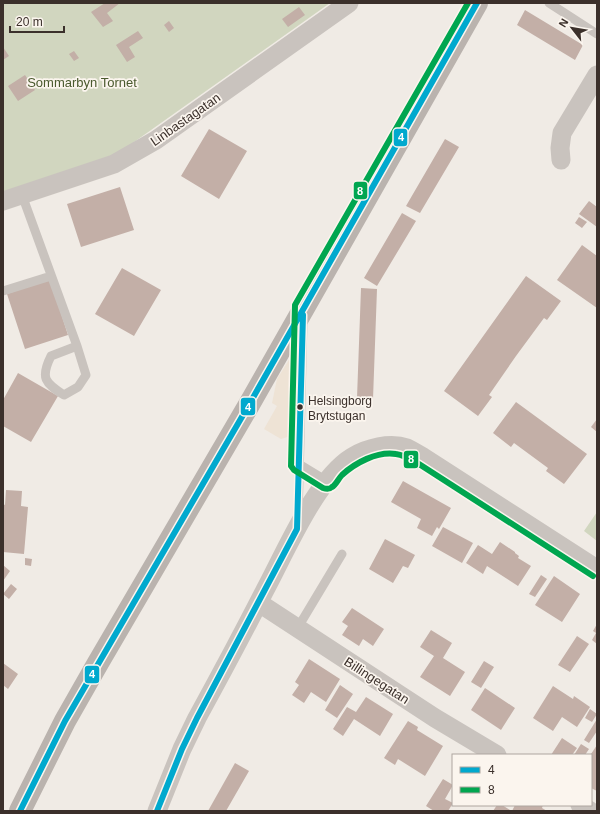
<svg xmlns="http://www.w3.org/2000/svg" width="600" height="814" font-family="Arial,sans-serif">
	<rect width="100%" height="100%" fill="#f0ebe5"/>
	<path fill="#d1d6bf" d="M3,3H330L113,157L3,194Z
		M597,512V541L584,531Z"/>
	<path fill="#eee3d5" d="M295,351L297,353L296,368H290L289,407V410H295L294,435L281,439L264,429L277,406L272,403L277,379L294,352Z"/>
	<path fill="#c3afa7" d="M105,3H120L107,13L113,21L103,27L91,12Z
		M299,7L305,15L288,27L282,19Z
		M525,10L583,45L575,60L517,25Z
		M169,21L174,28L169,32L164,25Z
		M138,31L143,38L129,47L135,57L127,62L116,45Z
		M3,47L9,56L3,60Z
		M74,51L79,58L74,61L69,54Z
		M25,75L35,90L18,101L8,86Z
		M209,129L247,151L219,199L181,176Z
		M445,139L459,147L420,213L406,206Z
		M120,187L134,230L81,247L67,204Z
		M589,201L597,207V227L579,214Z
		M402,213L416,221L377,286L364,278Z
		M579,217L587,222L582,228L575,223Z
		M582,245L597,256V308L557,280Z
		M122,268L161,290L134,336L95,314Z
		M526,276L561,301L547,320L544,318L516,356L489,395L492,397L478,416L444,391Z
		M50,279L68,335L25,349L7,294Z
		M361,288L377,289L373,399L357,398Z
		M18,373L58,396L31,442L3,426V400Z
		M516,402L587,454L564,484L546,471L548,468L514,443L511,447L493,433Z
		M597,419V432L591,427Z
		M403,481L451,508L439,529L437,527L432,536L417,528L421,519L391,502Z
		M6,490L22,491L21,506L28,507L24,554L3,552V504L5,505Z
		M443,527L473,543L462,563L432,546Z
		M385,539L415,555L408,568L403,566L393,583L369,569Z
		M500,542L515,552V553L519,556L518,558L531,566L518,586L487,566L483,574L466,563L478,545L492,554Z
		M25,558L32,559L31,566L25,565Z
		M3,565L10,571L3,581Z
		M541,575L547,579L535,597L529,594Z
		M554,576L580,594L562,622L535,605Z
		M11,584L17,589L9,599L3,594Z
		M352,608L384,629L373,646L363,639L359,646L342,635L348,626L342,622Z
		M597,624V644L592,640L596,633L593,631Z
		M431,630L452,643L443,658L465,672L450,696L420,677L434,656L420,647Z
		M577,636L589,644L570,672L558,665Z
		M309,659L340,679L326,702L311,692L304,703L292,695L299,685L295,682Z
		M484,661L494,667L481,688L471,682Z
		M3,663L18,674L8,689L3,685Z
		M340,685L353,694L337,718L325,710Z
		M553,686L573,699L574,696L590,707L577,727L562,717L553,731L533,718Z
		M485,688L515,708L501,730L471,710Z
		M366,697L393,714L380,736L354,719L343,736L333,729L347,707L356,712Z
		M590,709L597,714L592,722L585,718Z
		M597,719V731L589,743L584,740Z
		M408,721L418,727L417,730L443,746L425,776L398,759L395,765L384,758Z
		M562,738L577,748L572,755H551Z
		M581,744L589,749L585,755H574Z
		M597,745V791L591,788V754Z
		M235,763L249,771L226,811H208Z
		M443,779L453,785L445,799L453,803L448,811H434L426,806Z
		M497,805H502L510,810L509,811H493Z
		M515,805H543L542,808L547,811H512Z"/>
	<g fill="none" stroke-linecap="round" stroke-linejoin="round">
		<path stroke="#c9c3be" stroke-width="9" d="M549,3L597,34
			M22,195L77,346L51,356C40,378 45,383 64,395L78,387L86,375L77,346
			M3,291L51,276
			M299,464L327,481
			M298,519L303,322
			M297,629L342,554"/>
		<path stroke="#c9c3be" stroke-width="19" d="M561,160L560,148L562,133L597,75
			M3,201L114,164L156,140L349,3
			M259,603L435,718L497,755
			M580,805L590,811
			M157,811L182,749L197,718C220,676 243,633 265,590C285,553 316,479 352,457C367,448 390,442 407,448C413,451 418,454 423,457L597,569"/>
		<path stroke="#bab3ae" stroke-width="22" d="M20,811L65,721L98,663L250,403L477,3"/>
		<defs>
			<path id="bus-1" d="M20,811L65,721L250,403L477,3
				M157,811L182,749L197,718L297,529L303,315"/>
			<path id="bus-2" d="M468,3L295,305L291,466L294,470L323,488C326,489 329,490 332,487C336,485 338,479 342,475C355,463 377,451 396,454C404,455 412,460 419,464L593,576"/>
		</defs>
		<use href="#bus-1" stroke="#fbf5ee" stroke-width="9"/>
		<use href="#bus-2" stroke="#fbf5ee" stroke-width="9"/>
		<use href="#bus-1" stroke="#00a9ce" stroke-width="6"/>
		<use href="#bus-2" stroke="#00a650" stroke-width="6"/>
	</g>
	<circle fill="#3b302b" stroke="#fbf5ee" stroke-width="1.5" cx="300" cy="407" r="3.5"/>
	<g text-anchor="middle" stroke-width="3.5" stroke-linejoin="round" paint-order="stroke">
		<g font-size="12" fill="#3b302b" stroke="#fbf5ee" text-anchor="start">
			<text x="308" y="405">Helsingborg<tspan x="308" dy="15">Brytstugan</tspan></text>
		</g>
		<g font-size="13" fill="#4a5a2e" stroke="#fbf5ee">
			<text x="82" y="87">Sommarbyn Tornet</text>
		</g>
		<g font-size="13" fill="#3b302b" stroke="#fbf5ee">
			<text transform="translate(185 119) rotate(-35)" y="5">Linbastagatan</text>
			<text transform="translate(377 680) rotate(33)" y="5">Billingegatan</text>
		</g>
	</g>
	<g stroke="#fbf5ee" stroke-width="1.5">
		<rect x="393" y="128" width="15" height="19" rx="4" fill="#00a9ce"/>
		<rect x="353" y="181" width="15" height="19" rx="4" fill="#00a650"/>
		<rect x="240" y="397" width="16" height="19" rx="4" fill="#00a9ce"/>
		<rect x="403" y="450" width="16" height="19" rx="4" fill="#00a650"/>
		<rect x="84" y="665" width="16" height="19" rx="4" fill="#00a9ce"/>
	</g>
	<g font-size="11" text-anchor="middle" font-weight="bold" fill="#fff">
		<text x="401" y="141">4</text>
		<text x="360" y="195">8</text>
		<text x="248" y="411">4</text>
		<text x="411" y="463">8</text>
		<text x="92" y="678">4</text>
	</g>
	<rect width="600" height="814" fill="none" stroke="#3b302b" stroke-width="8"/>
	<rect x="452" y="754" width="140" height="52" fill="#fbf5ee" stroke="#aea6a0"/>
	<rect x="460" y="767" width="20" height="6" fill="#00a9ce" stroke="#aea6a0"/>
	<text x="488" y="774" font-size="12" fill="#3b302b">4</text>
	<rect x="460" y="787" width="20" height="6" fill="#00a650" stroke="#aea6a0"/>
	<text x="488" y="794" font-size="12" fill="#3b302b">8</text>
	<g transform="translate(572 28) rotate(301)" stroke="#fbf5ee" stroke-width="3" paint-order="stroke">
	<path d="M0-3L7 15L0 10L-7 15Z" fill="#3b302b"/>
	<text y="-6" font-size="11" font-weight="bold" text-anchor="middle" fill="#3b302b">N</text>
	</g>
	<path d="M10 26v6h54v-6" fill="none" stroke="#3b302b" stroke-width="2"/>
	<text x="16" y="26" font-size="12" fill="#3b302b" stroke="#fbf5ee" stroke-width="3" paint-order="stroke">20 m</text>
</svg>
